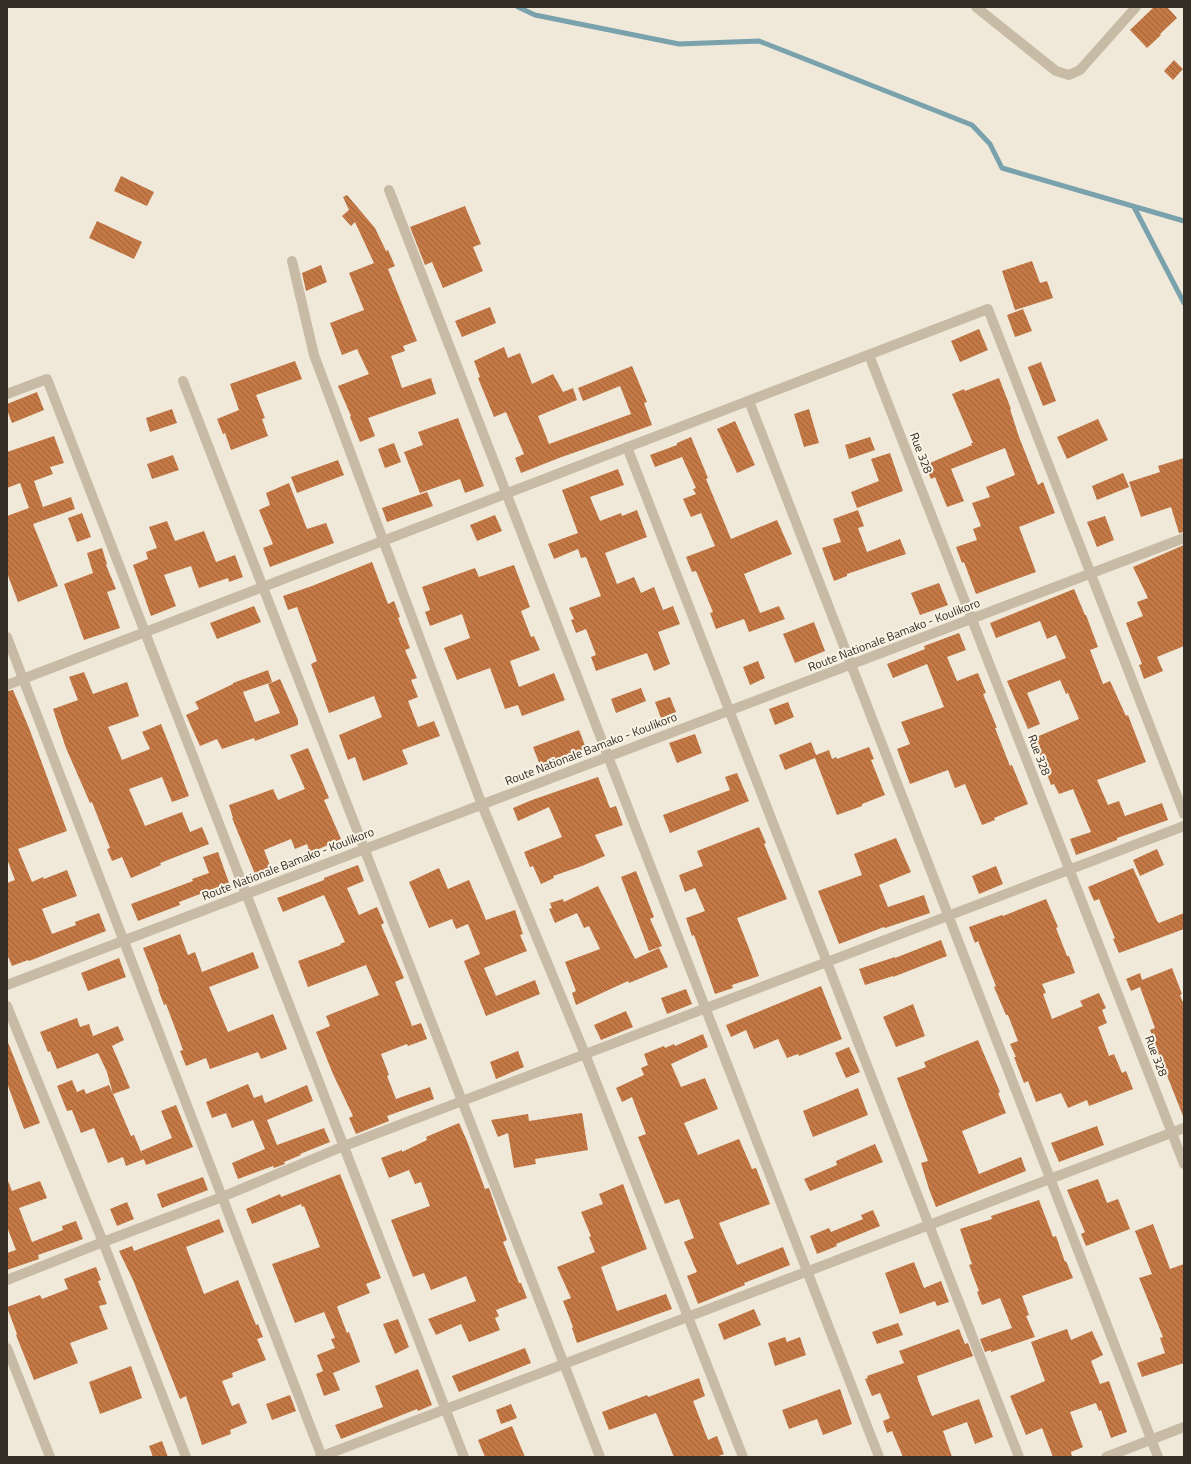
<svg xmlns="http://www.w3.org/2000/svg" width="1191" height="1464" font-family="'Titillium Web',sans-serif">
	<defs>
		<pattern id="building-back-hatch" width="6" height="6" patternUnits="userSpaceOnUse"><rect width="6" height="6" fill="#c37845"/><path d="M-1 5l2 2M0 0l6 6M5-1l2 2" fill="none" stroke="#9f6339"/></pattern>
	</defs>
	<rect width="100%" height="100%" fill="#f0e9d9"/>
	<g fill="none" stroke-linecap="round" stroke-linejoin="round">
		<path stroke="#79a2ad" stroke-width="5" d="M518,7L535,15L679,44L759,41L972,125L990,144L1002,168L1184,221
			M1134,207L1184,303"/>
	</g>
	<path fill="url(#building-back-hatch)" d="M1154,7H1167L1177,18L1160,34L1161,35L1147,48L1130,30Z
		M1174,60L1183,69L1173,80L1164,71Z
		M121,176L154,192L147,206L114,191Z
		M347,195L375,228L386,251L388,250L395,266L388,269L417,341L403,346L405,351L391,356L402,388L431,378L436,394L368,418L375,436L360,442L350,417L351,416L338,386L369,374L357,349L342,355L330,323L364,310L349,273L374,263L355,222L351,226L342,216L349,210L343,197Z
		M465,206L481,244L473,247L483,271L443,288L432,262L425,265L410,227Z
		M97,221L142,242L134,259L89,238Z
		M1032,261L1040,283L1047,281L1053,298L1015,310L1002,271Z
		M321,265L327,282L306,291L302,273Z
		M490,307L496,323L462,337L455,321Z
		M1023,309L1032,331L1015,337L1007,315Z
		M979,329L988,350L960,362L951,341Z
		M504,347L508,358L520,353L532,384L553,374L563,392L573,388L577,400L538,416L549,444L631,414L620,386L583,401L578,388L632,366L647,402L644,403L652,425L559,458L521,473L515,458L524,454L506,412L494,417L478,378L480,377L474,361Z
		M295,361L302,379L256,395L265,418L262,419L268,436L231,450L225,433L223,434L217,419L239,410L230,384Z
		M1041,362L1056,401L1043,406L1028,368V367Z
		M999,378L1011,409H1010L1019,437L1038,485L1043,482L1055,513L1019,527L1036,572L976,594L964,562L962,563L956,547L977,540L973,529L981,526L972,503L990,497L986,487L1015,475L1005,448L951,469L964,501L947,507L935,477L931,479L925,465L972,445L971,443H973L952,394L964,389L965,391Z
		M37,392L44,410L12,423L7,410V404Z
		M172,409L177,423L150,432L146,418Z
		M809,409L819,443L804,447L794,414Z
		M458,418L484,486L465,493L460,479L420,493L404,452L423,445L418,432Z
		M1098,419L1108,440L1067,459L1057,437Z
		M735,421L755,465L737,473L717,429Z
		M54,436L64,463L50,467L53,474L34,481L43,507L71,497L75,509L33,524L58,586L18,602L7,573V516L29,508L20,483L7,488V452Z
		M691,437L708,478L706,479L731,539L777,520L792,554L744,574L760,613L779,606L785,619L749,632L744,619L716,629L710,613L713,612L696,571L692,572L686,557L715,546L701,513L691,517L683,499L696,494L693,489L696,488L682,457L655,467L650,455L677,445V443Z
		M870,437L875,450L849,459L845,445Z
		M394,443L401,462L385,468L378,449Z
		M890,453L903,491L857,508L851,492L879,481L871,459Z
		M173,455L179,470L152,479L147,464Z
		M1184,458V532L1179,533L1171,507L1141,517L1129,482L1160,472L1158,466Z
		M338,460L344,475L297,493L291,477Z
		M618,469L624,485L590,497L600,521L621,513L622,516L637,510L647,537L605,553L617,584L634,577L641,593L654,587L663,610L673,606L680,624L658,632L670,664L654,671L647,653L596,671L591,657L596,655L586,629L576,633L571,620L574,619L569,608L601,596L586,557L581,558L578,549L554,559L548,544L578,533L562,490Z
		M1123,473L1129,487L1097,500L1092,486Z
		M289,483L307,529L326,523L334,543L270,567L263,548L273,544L259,510L270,505L266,493Z
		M427,492L433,506L387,522L382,508Z
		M858,510L864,526L858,528L867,552L900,539L906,554L847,574V576L834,581L822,548L841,542L833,519Z
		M82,513L91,537L77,542L68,518Z
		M495,515L502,531L477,541L470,525Z
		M1105,516L1114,540L1097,547L1087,522Z
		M167,521L175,541L204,531L216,562L235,555L243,577L229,582L228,578L199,588L191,566L164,575L176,606L151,616L133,565L148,559L146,552L157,548L149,527Z
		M1184,545V646L1157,657L1163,671L1144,679L1139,665L1142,664L1126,623L1143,616L1137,602L1148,598L1133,567Z
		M102,548L107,564L106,565L116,589L107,592L120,628L84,640L64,584L93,573L87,553Z
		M372,562L388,604L394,601L400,617L398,618L410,648L405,650L417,678L411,680L418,697L408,701L418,727L434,721L440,736L402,750L408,764L363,781L355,757L348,760L339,735L382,717L374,696L329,713L311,664L317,661L297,607L288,610L283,596L312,586Z
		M514,565L530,607L521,611L531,637L534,636L540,650L510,661L519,687L554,673L565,700L522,716L518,705L505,709L490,668L457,680L444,648L470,638L462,614L430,626L425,612L430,610L422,587L475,568L479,577Z
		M939,583L948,605L920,615L911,593Z
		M1074,589L1085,615H1086L1098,647L1090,650L1103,684L1110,681L1126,716L1128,715L1146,762L1097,780L1108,805L1119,801L1125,816L1162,803L1168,820L1117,838V840L1076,855L1070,839L1091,832L1073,789L1059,794L1054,784L1051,785L1034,738L1079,719L1068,693L1066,694L1060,680L1027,693L1040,724L1028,729L1007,681L1066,658L1056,635L1047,639L1040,621L996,638L990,623Z
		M254,606L261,622L217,639L210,623Z
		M814,622L825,651L795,663L783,634Z
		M959,633L966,650L947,657L957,681L978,673L986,693L983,694L997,728H995L1010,766L1012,765L1028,804L994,818L995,820L982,825L965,784L955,788L948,770L910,784L897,749L910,744L901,722L944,707L927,664L893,678L887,664L925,649L924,646Z
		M758,661L765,678L750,685L743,667Z
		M268,670L272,682L243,692L255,722L280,713L268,684L280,679L298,720V725L255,741L254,738L222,749L217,739L200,746L186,715L199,709L195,702L233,684V683Z
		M84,672L93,694L127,682L139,716L108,727L122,760L150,749L142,732L161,724L169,744L189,796L172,802L162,777L129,789L145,826L182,812L190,832L202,827L209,844L160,863L161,865L131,878L122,857L112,861L107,849L110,848L92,802L90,803L66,748L53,709L78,700L69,677Z
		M641,688L646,701L616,713L611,699Z
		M13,690L29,728L67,831L18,849L32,882L43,877L44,879L67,870L77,896L42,909L52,934L76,925L75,922L99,913L106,931L29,961L28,960L12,966L7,954V883L15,880L7,859V691Z
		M670,697L676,712L661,718L655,702Z
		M788,702L794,717L775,725L769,709Z
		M579,730L586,748L540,765L533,747Z
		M695,734L702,753L677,763L669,743Z
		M811,742L816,755L829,750L832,759L836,757L837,759L869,747L874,759L871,760L885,795L862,804V806L837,815L815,758L785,770L779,755Z
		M308,748L329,798L324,800L341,839L310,853L307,844L295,849L291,839L264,850L271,868L255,874L232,818H233L229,805L273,789L278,800L305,789L290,755Z
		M737,773L749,801L670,833L663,815L730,790L725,777Z
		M598,777L610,808L616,806L623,825L595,835L605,856L582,866L553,876L554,878L541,884L533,866L530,867L524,852L562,837L549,807L518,821L513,808L532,800Z
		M759,827L766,843L764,844L787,899L737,918L750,951L759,976L732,985L733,988L715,994L694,935L692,936L686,918L705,911L695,888L685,892L679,875L703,866L697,851Z
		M896,838L911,872L879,885L888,907L924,895L930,913L885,928L884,927L839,944L818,891L862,875L854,854Z
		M1157,849L1164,865L1140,876L1133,860Z
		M218,852L229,883L179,902L180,905L138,921L131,904L193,881L192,879L209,873L203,857Z
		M358,865L364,881L347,888L359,915L377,907L384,923L381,925L404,978L395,982L412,1026L421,1023L427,1039L408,1046L407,1044L381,1054L389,1075L387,1076L396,1099L430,1087L434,1099L387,1116L389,1121L356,1134L349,1118L353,1116L333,1074L316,1032L330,1026L326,1016L379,995L366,965L308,987L298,961L341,945L340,944L345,942L324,895L283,912L277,898L324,880V878Z
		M996,866L1003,884L979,894L972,876Z
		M439,868L448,889L469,880L486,920L515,910L523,934L520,935L527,951L484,968L496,996L535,980L540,994L486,1016L464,961L480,954L468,924L456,929L452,919L429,928L409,882Z
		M1133,868L1157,921L1159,923L1184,913V929L1119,953L1113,939L1115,938L1099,899L1094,901L1088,887Z
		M636,871L654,917L650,919L662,946L649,951L621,877Z
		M598,886L635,959L659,948L668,967L629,983L628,981L576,1005L572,993L576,991L565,962L600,949L589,926L584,928L577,913L555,923L549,909L552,908L550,903L563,899L564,902Z
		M1046,899L1058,927L1056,928L1067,956H1069L1075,973L1042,984L1046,993L1043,994L1052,1019L1083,1006L1080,1001L1099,993L1106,1008L1102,1010L1107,1023L1098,1027L1109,1056L1114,1054L1122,1073L1126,1071L1133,1089L1089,1106L1087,1100L1068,1108L1061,1093L1036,1102L1028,1081L1024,1083L1014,1057H1016L1010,1044L1018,1041L1008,1015H1006L994,987L996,986L978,941L975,943L969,927L1002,915L1003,916Z
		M180,934L188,955L195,952L202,972L253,952L259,968L209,987L228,1032L273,1014L287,1049L261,1059L258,1052L210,1069L206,1058L186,1066L180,1051L183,1050L175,1028L166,1004L164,1005L158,989H159L143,948Z
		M941,940L947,956L893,977V976L865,985L859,969L895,957V958Z
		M119,958L126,977L88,991L81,973Z
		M1172,968L1182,994L1180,995L1184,1005L1183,1116L1157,1050L1152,1053L1146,1037L1152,1035L1150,1030L1155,1028L1140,987L1131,991L1126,979L1140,973L1142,980Z
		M821,986L842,1039L799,1056L798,1054L787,1058L778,1039L754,1049L746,1030L731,1037L726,1025Z
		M686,989L692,1004L667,1014L661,998Z
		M913,1004L925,1036L896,1047L883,1017Z
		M626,1011L633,1027L601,1040L594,1025Z
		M77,1018L80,1027L89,1024L93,1036L118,1026L124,1040L112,1046L130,1088L113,1094L131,1136L134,1135L144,1159L126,1166L123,1157L108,1163L94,1128L81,1133L72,1110L67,1111L57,1086L72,1080L77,1092L84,1089L86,1094L109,1085L113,1094L107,1072L98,1053L57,1069L50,1051L48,1052L40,1032Z
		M703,1034L708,1047L671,1064L681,1087L705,1078L718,1109L684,1123L698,1155L739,1139L752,1169L756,1168L770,1204L719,1223L737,1265L783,1247L790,1265L744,1283L745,1285L698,1304L687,1276L697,1272L684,1242L694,1238L679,1199L665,1204L638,1137L646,1134L632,1097L622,1102L616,1088L644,1075L641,1068L648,1065L644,1054L664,1046L665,1048L674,1044L675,1046Z
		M7,1040L40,1123L24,1129L7,1083Z
		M978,1040L1000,1092L998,1093L1006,1113L962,1131L979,1174L1021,1157L1026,1171L936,1207L929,1189L921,1163L928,1161L897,1078L926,1067L924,1062Z
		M849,1047L860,1072L846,1078L835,1053Z
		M518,1051L524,1067L496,1079L490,1062Z
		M248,1084L254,1098L262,1095L265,1103L307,1085L313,1101L267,1120L277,1145L324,1128L330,1142L300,1154L301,1155L284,1162L285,1164L274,1168L273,1166L238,1179L232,1163L265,1149L253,1120L232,1128L226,1113L212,1118L206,1102Z
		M858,1088L868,1115L813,1137L803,1111Z
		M176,1105L193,1147L146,1165L141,1151L172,1138L161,1111Z
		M582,1113L588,1150L535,1159L536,1164L514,1168L508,1133L498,1137L491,1120L528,1114L529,1121Z
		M459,1123L467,1141L485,1189L489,1188L507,1240L503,1242L519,1283H521L527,1298L496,1310L499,1316L495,1318L500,1330L469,1342L461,1324L436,1335L428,1319L476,1301L466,1276L431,1290L424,1273L413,1277L391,1220L430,1206L421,1182L415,1184L409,1170L389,1178L381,1158L402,1150V1152L427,1140L426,1137Z
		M1097,1126L1104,1145L1059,1162L1051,1143Z
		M875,1144L883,1162L810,1191L804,1179L837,1165L836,1161Z
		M340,1174L381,1278L366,1284L370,1293L338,1306L337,1307L347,1333L349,1332L360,1362L333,1373L340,1390L324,1396L316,1374L323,1371L317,1355L335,1348L331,1339L335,1338L324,1312L295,1323L272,1264L320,1247L304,1206L302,1207L301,1204L252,1224L246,1209L280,1194L281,1197Z
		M203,1177L208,1190L162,1208L157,1194Z
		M1098,1179L1107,1203L1118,1199L1130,1229L1086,1246L1081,1234L1085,1232L1067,1190Z
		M7,1181H8L12,1191L40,1181L47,1198L19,1208L32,1242L63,1230L62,1226L76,1221L83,1239L38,1255L39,1259L7,1270V1253L16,1250L7,1227Z
		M623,1184L647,1249L601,1267L617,1311L666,1294L672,1309L577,1343L572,1328L573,1327L563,1301L571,1298L557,1267L595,1252L589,1237L591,1236L581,1212L603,1204L599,1194Z
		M1039,1200L1053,1237L1056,1236L1065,1262L1066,1261L1073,1278L1022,1296L1029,1315L1026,1316L1035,1337L991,1352V1350L985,1352L980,1339L1012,1328L1000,1298L982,1305L977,1292L979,1291L969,1265L972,1264L960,1229L992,1219L991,1216Z
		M127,1202L134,1219L117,1226L110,1209Z
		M873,1210L880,1226L836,1244L837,1246L817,1254L810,1236L829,1228L831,1232L863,1219L861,1215Z
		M219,1219L224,1232L186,1247L204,1294L238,1280L256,1325L258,1324L263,1337L257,1339L266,1360L232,1373L233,1377L222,1381L232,1406L239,1403L247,1423L230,1430L231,1434L202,1445L186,1396L180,1399L133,1280L119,1251L132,1246L134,1251Z
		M1153,1224L1170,1269L1184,1264V1363L1142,1377L1137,1363L1165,1353L1160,1338L1163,1337L1139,1278L1152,1274L1135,1231Z
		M914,1262L924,1288L941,1281L949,1302L937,1306L935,1301L900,1314L885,1273Z
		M96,1267L101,1280L98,1281L107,1304L99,1306L108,1329L70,1343L78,1363L34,1380L16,1335L17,1334L7,1307L40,1295L42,1299L68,1289L64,1279Z
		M754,1309L761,1325L724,1340L718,1324Z
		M398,1319L409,1347L395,1354L383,1324Z
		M898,1323L903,1335L877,1344L872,1332Z
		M959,1329L965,1344L968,1343L973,1356L917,1376L918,1380L932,1416L979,1399L993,1437L975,1444L967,1422L943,1431L952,1457H903L892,1431L887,1433L883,1421L890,1418L880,1393L872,1396L865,1379L868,1378L867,1376L904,1363L899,1351Z
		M1067,1329L1071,1340L1092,1331L1103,1355L1091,1361L1100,1384L1109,1381L1127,1432L1111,1438L1101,1410L1099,1411L1096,1403L1070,1412L1083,1447L1071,1452L1072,1457H1053L1042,1428L1026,1435L1010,1396L1045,1381L1031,1342Z
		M785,1337L787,1342L800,1337L806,1355L775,1366L768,1343Z
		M525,1348L531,1363L459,1392L452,1376Z
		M131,1366L142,1398L100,1414L89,1382Z
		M418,1369L432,1405L418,1411L417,1409L341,1439L335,1425L383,1407L375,1386Z
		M699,1378L705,1396L693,1401L708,1440L717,1436L724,1454L716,1457H674L656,1413L609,1430L602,1412L647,1395L648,1397Z
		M840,1389L852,1424L823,1435L817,1419L789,1429L782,1410Z
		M290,1395L296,1411L272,1420L266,1404Z
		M511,1404L517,1418L501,1424L496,1410Z
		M512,1426L525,1457H485L478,1440Z
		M162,1441L168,1457H153L149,1446Z"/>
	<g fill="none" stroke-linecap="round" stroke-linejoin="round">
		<path stroke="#c8bba6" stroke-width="10" d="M976,7L1056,71L1069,75L1080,70L1136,7
			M389,190L879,1457
			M292,261L314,355L482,805L585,1054L743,1457
			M869,355L1184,1164
			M183,381L600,1457
			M7,394L47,379L464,1457
			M749,401L1158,1457
			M627,447L1019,1457
			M7,637L322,1457
			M7,685L988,309L1184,814
			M7,985L1184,538
			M7,1006L103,1242L186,1457
			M7,1280L103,1242L222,1197L344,1146L1184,826
			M7,1348L50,1457
			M320,1457L1184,1128
			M1106,1457L1184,1427"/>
	</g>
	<g text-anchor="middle" stroke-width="4" stroke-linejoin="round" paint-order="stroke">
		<g font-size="12" fill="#342d26" stroke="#f8f3e5">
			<text transform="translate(921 453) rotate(69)" y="4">Rue 328</text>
			<text transform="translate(894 635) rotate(-21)" y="4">Route Nationale Bamako - Koulikoro</text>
			<text transform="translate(591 749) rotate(-21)" y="4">Route Nationale Bamako - Koulikoro</text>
			<text transform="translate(1039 755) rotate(69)" y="4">Rue 328</text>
			<text transform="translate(288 864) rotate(-21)" y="4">Route Nationale Bamako - Koulikoro</text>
			<text transform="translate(1156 1056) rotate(69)" y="4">Rue 328</text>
		</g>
	</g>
	<rect width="1191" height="1464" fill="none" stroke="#342d26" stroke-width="16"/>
</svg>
